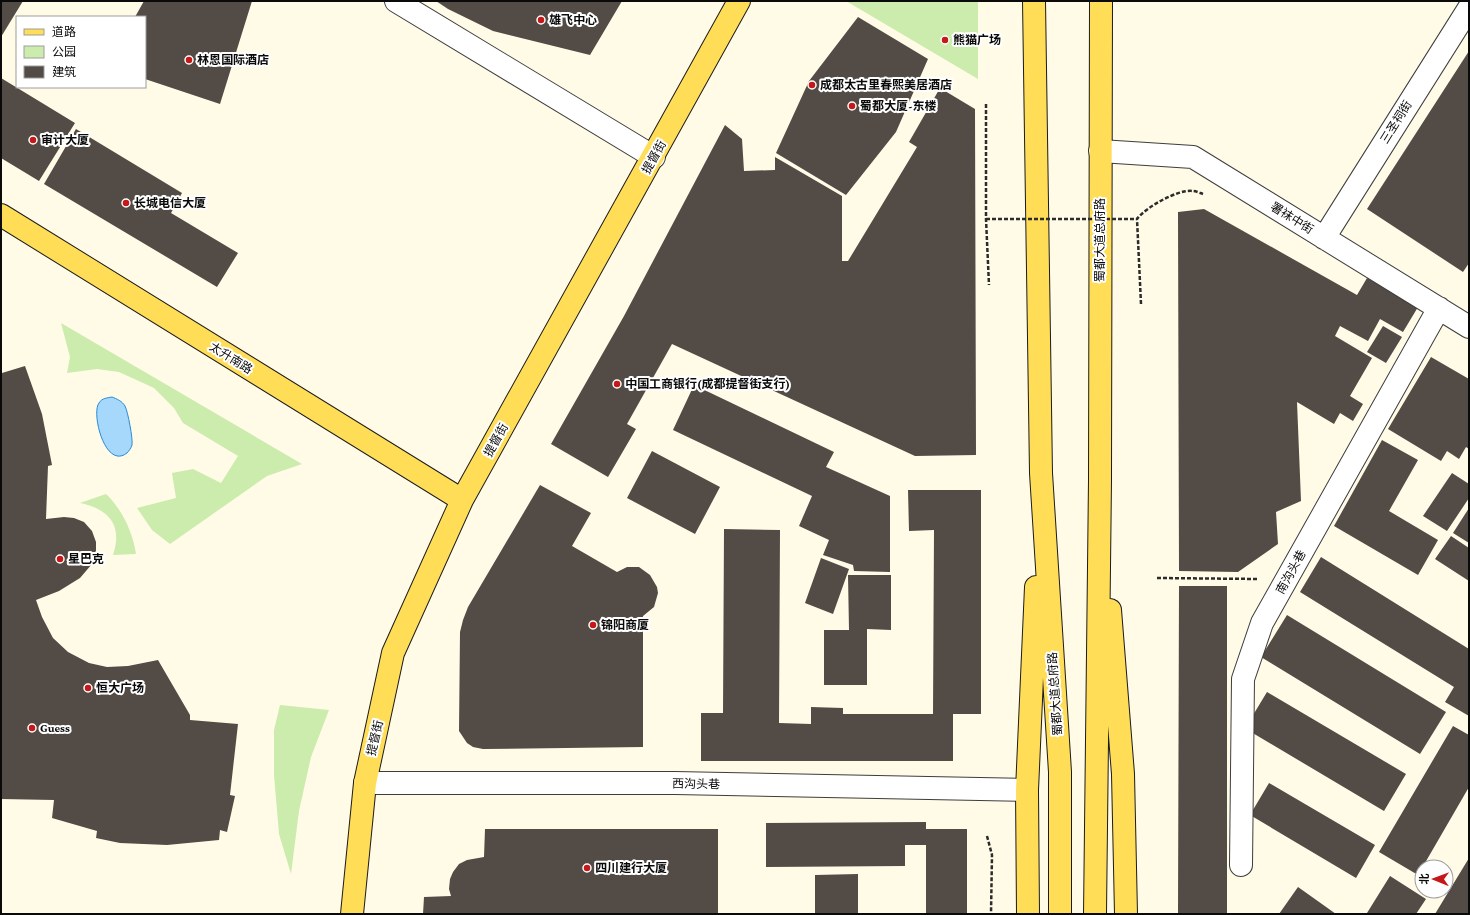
<svg xmlns="http://www.w3.org/2000/svg" width="1470" height="915" font-family="'Crimson Pro','Noto Sans SC',serif">
	<rect width="100%" height="100%" fill="#fffbe7"/>
	<path fill="#ccecae" d="M846,1H978V79Z
		M61,323L302,464L267,476L170,544L152,530L137,508L176,498L172,473L193,469L221,483L238,456L183,423L174,408L154,388L119,372L97,369L67,373L70,357Z
		M106,494C122,509 133,533 136,554L113,555C123,525 109,509 80,503Z
		M280,705L329,710L311,757L299,811L291,874L279,834L274,775V730Z"/>
	<path fill="#a6d8fb" stroke="#288bd8" d="M112,397C117,399 122,401 125,406C128,412 133,439 132,445C131,448 129,451 127,453C105,470 91,413 99,403C102,398 107,398 112,397Z"/>
	<path fill="#534b46" d="M1,1H23L1,37Z
		M144,1H252L220,104L145,79V17H135Z
		M436,1H622L590,55L493,31L448,9Z
		M858,17L928,59L896,132L846,195L776,153L809,81Z
		M1469,51V263L1463,272L1367,209Z
		M1,78L75,123L39,181L1,158Z
		M940,88L975,109L976,455L915,456L672,344L627,424L636,429L608,477L551,444L624,316L725,125L742,139L744,171L775,170V157L842,196V261H848L917,147L909,142Z
		M76,129L182,193L171,213L238,253L217,287L44,184Z
		M1204,209L1357,295L1367,278L1418,307L1403,332L1380,319L1368,341L1340,326L1335,336L1372,358L1350,396L1363,404L1353,421L1340,413L1334,424L1297,402L1301,501L1276,512L1278,544L1238,572L1179,571L1178,212Z
		M1383,326L1402,337L1386,363L1367,352Z
		M1431,357L1469,379V449L1466,447L1459,459L1447,451L1441,461L1388,429Z
		M25,366L42,414L52,465L48,466L46,519L64,517L74,518L84,522L92,531L96,542V551L92,564L80,578L59,591L36,600L42,617L53,638L68,652L89,663L107,667L128,666L158,660L190,715V720L238,724L230,795L235,796L227,832L220,830L219,840L167,845L120,843L96,838L97,831L52,818L54,800L1,799V370L2,373Z
		M694,385L834,452L826,467L890,496V572L854,571L853,565L823,555L829,540L799,526L812,496L673,430Z
		M1382,440L1418,460L1389,511L1438,540L1418,575L1334,526Z
		M652,451L720,487L695,534L627,498Z
		M1452,473L1469,484V498L1447,531L1423,516Z
		M540,485L591,513L572,546L617,572L627,567H639L650,575L657,587L658,593L654,607L643,616V747L483,749L473,747L467,743L459,731L460,632L463,620L468,607Z
		M908,490H981V714H953V761H701V713H723L724,529L780,530L779,723L811,724V707L843,708V714H933L934,530L909,531Z
		M1469,508V543L1453,533Z
		M1451,536L1469,548V581L1435,559Z
		M1321,557L1469,649V716L1445,702L1454,687L1300,592Z
		M821,558L849,569L833,614L805,603Z
		M848,575H891V630L867,629V685H824V630H849Z
		M1179,586H1227V914H1178Z
		M1287,615L1446,712L1420,754L1261,657Z
		M1267,692L1406,774L1384,811L1251,732L1247,725Z
		M1453,726L1469,735V787L1418,875L1379,852Z
		M1269,783L1375,845L1356,878L1250,815Z
		M926,822V829H967V914H926V845H905V866L766,867V823Z
		M485,829H718V914H423L424,897L451,896L449,889L450,879L453,872L459,864L467,860L484,857Z
		M1469,858V914H1435Z
		M858,874V914H815V875Z
		M1390,876L1426,899L1416,914L1367,913Z
		M1298,887L1336,914H1279Z"/>
	<g fill="none" stroke-linecap="round" stroke-linejoin="round">
		<defs>
			<path id="minor" d="M396,1L654,157
				M1100,151L1193,157L1469,327
				M1324,238L1469,8
				M365,783H675L1027,790
				M1241,865L1243,679L1262,623L1439,308"/>
			<path id="major" d="M1034,1L1041,473L1060,772V914
				M1,215L462,500
				M1110,610L1123,774L1126,914
				M352,914L365,783L393,653L462,500L739,1
				M1028,914L1027,790L1036,587
				M1095,914L1100,480L1101,1"/>
		</defs>
		<use href="#minor" stroke="#3d3d3d" stroke-width="24"/>
		<use href="#major" stroke="#1b1b1b" stroke-width="24"/>
		<path stroke="#2c2c2c" stroke-width="2.5" stroke-dasharray="4 2" stroke-linecap="butt" d="M986,104V219L989,285
			M1141,304L1137,219C1146,207 1178,189 1193,191C1196,191 1200,193 1203,194
			M1157,578L1259,579
			M987,836L992,855L991,914"/>
		<use href="#minor" stroke="#fff" stroke-width="22"/>
		<use href="#major" stroke="#ffdd57" stroke-width="22"/>
		<path stroke="#2c2c2c" stroke-width="2.5" stroke-dasharray="4 2" stroke-linecap="butt" d="M986,219H1137"/>
	</g>
	<g fill="#c41819" stroke="#fff" stroke-width="1.5">
		<circle cx="541" cy="20" r="4"/>
		<circle cx="945" cy="40" r="4"/>
		<circle cx="189" cy="60" r="4"/>
		<circle cx="812" cy="85" r="4"/>
		<circle cx="852" cy="106" r="4"/>
		<circle cx="33" cy="140" r="4"/>
		<circle cx="126" cy="203" r="4"/>
		<circle cx="617" cy="384" r="4"/>
		<circle cx="60" cy="559" r="4"/>
		<circle cx="593" cy="625" r="4"/>
		<circle cx="88" cy="688" r="4"/>
		<circle cx="32" cy="728" r="4"/>
		<circle cx="587" cy="868" r="4"/>
	</g>
	<g text-anchor="middle" stroke-width="4" stroke-linejoin="round" paint-order="stroke">
		<g font-size="12" font-weight="bold" fill="#0a0a0a" stroke="#fff" text-anchor="start">
			<text x="549" y="24">雄飞中心</text>
			<text x="953" y="44">熊猫广场</text>
			<text x="197" y="64">林恩国际酒店</text>
			<text x="820" y="89">成都太古里春熙美居酒店</text>
			<text x="860" y="110">蜀都大厦-东楼</text>
			<text x="41" y="144">审计大厦</text>
			<text x="134" y="207">长城电信大厦</text>
			<text x="625" y="388">中国工商银行(成都提督街支行)</text>
			<text x="68" y="563">星巴克</text>
			<text x="601" y="629">锦阳商厦</text>
			<text x="96" y="692">恒大广场</text>
			<text x="40" y="732">Guess</text>
			<text x="595" y="872">四川建行大厦</text>
		</g>
		<g font-size="12" fill="#0a0a0a" stroke="#fff">
			<text transform="translate(1396 122) rotate(-58)" y="4">三圣祠街</text>
			<text transform="translate(654 157) rotate(-61)" y="4">提督街</text>
			<text transform="translate(1292 218) rotate(32)" y="4">署袜中街</text>
			<text transform="translate(1100 240) rotate(-90)" y="4">蜀都大道总府路</text>
			<text transform="translate(231 358) rotate(32)" y="4">太升南路</text>
			<text transform="translate(496 440) rotate(-61)" y="4">提督街</text>
			<text transform="translate(1291 572) rotate(-61)" y="4">南沟头巷</text>
			<text transform="translate(1055 694) rotate(-94)" y="4">蜀都大道总府路</text>
			<text transform="translate(375 738) rotate(-77)" y="4">提督街</text>
			<text transform="translate(696 784) rotate(1)" y="4">西沟头巷</text>
		</g>
	</g>
	<rect width="1470" height="915" fill="none" stroke="#0a0a0a" stroke-width="4"/>
	<rect x="16" y="16" width="130" height="72" fill="#ffffff" stroke="#9d9d9d"/>
	<rect x="24" y="29" width="20" height="6" fill="#ffdd57" stroke="#9d9d9d"/>
	<text x="52" y="36" font-size="12" fill="#0a0a0a">道路</text>
	<rect x="24" y="46" width="20" height="12" fill="#ccecae" stroke="#9d9d9d"/>
	<text x="52" y="56" font-size="12" fill="#0a0a0a">公园</text>
	<rect x="24" y="66" width="20" height="12" fill="#534b46" stroke="#9d9d9d"/>
	<text x="52" y="76" font-size="12" fill="#0a0a0a">建筑</text>
	<g transform="translate(1434 879) rotate(271)"><circle r="19" fill="#ffffff" stroke="#9d9d9d"/>
	<path d="M0-3L7 15L0 10L-7 15Z" fill="#c41819"/>
	<text y="-6" font-size="11" font-weight="bold" text-anchor="middle" fill="#0a0a0a">北</text>
	</g>
</svg>
